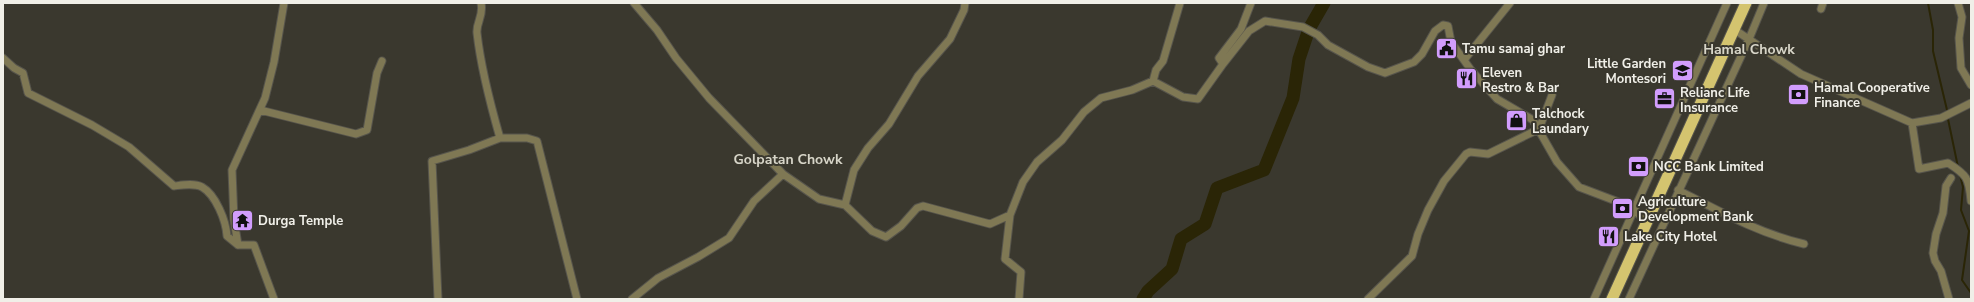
<svg xmlns="http://www.w3.org/2000/svg" width="1974" height="302" font-family="'Nunito Sans',sans-serif">
	<rect width="100%" height="100%" fill="#3a382e"/>
	<g fill="none" stroke-linecap="round" stroke-linejoin="round">
		<path stroke="#2a2506" stroke-width="2" d="M1928,3L1933,30V51L1947,110
			M1948,119L1958,167
			M1960,175L1963,187L1961,210L1969,231L1962,280L1971,293"/>
		<path stroke="#2a2506" stroke-width="13" d="M1143,299L1148,291L1172,269L1181,239L1205,224L1217,188L1264,170L1293,98L1299,59L1309,29L1324,3"/>
		<defs>
			<path id="minor" d="M481,3C484,16 476,22 477,33C481,69 490,103 500,138H527L537,141L577,299
				M634,3L657,30L676,58L709,98L783,174L819,199L845,205L854,170L868,148L889,124L918,76L950,39L964,10L965,3
				M1958,3L1962,17L1959,38L1961,68L1971,85
				M1821,9L1823,3
				M1735,30L1801,74L1912,123L1941,118L1971,103
				M3,58L14,68L23,73L28,93L92,125L129,147L174,186C183,185 194,183 202,187C216,195 226,221 227,236L238,245
				M1464,60L1510,3
				M1223,64L1249,31L1265,21L1303,27L1318,35L1328,45L1368,67L1385,73L1414,62L1422,54L1435,31L1443,25L1448,26L1451,42L1471,70L1497,99L1533,120L1557,162L1579,187L1629,206L1646,221
				M1153,81L1183,97L1198,99L1223,64L1219,58L1241,29L1251,3
				M260,110L356,134L367,130L377,73L382,61
				M1912,123L1919,169L1948,163C1967,175 1969,178 1971,201
				M1678,190C1719,211 1758,233 1804,244
				M845,205L872,231L886,237L901,226L917,208L923,206L990,224L1010,215
				M274,299L254,245H238L234,220L232,170L265,98L274,62L284,3
				M438,299L432,161L469,150L500,138
				M632,299L658,278L698,257L729,238L754,201L783,174
				M1019,299L1021,272L1005,259L1010,215L1023,182L1037,162L1062,140L1084,112L1101,98L1132,90L1153,81L1156,70L1163,61L1180,3
				M1368,299L1412,256L1418,234L1428,210L1444,181L1466,154L1470,152L1488,154L1539,129L1552,95
				M1594,299L1727,3
				M1629,299L1749,39L1764,3
				M1949,299L1941,271L1935,261L1933,253L1936,234L1943,213L1946,186L1951,178"/>
			<path id="trunk" d="M1612,299L1746,3"/>
		</defs>
		<use href="#minor" stroke="#57554c" stroke-width="9"/>
		<use href="#trunk" stroke="#57554c" stroke-width="13"/>
		<use href="#minor" stroke="#7f7854" stroke-width="7"/>
		<use href="#trunk" stroke="#d4c46f" stroke-width="11"/>
	</g>
	<defs>
		<symbol id="civic-square" viewBox="-11 -11 22 22"><rect x="-9" y="-9" width="18" height="18" rx="4" fill="#d29dfd" stroke="#3a382e"/><path d="M-.6-6.5H3V-4.5H.6V-3L4-1V1h2V6H-6V1h2V-1L-.6-3ZM-1.2 2.5V6h2.4V2.5Z" fill="#111"/></symbol>
		<symbol id="school-square" viewBox="-11 -11 22 22"><rect x="-9" y="-9" width="18" height="18" rx="4" fill="#d29dfd" stroke="#3a382e"/><path d="M0-5L7-2L0 1L-7-2ZM-4 1L0 2.5L4 1V4Q0 6-4 4Z" fill="#111"/></symbol>
		<symbol id="restaurant-square" viewBox="-11 -11 22 22"><rect x="-9" y="-9" width="18" height="18" rx="4" fill="#d29dfd" stroke="#3a382e"/><path d="M-5-6h1v4h1v-4h1v4h1v-4h1v5L-1.5 .5V6h-2V.5L-5-1ZM5-6V6H3V1.5H1.5Q1.5-4 5-6Z" fill="#111"/></symbol>
		<symbol id="bank-square" viewBox="-11 -11 22 22"><rect x="-9" y="-9" width="18" height="18" rx="4" fill="#d29dfd" stroke="#3a382e"/><path d="M-6-4H6V4H-6ZM0-2.3a2.3 2.3 0 1 0 0 4.6a2.3 2.3 0 1 0 0-4.6Z" fill="#111"/></symbol>
		<symbol id="office-square" viewBox="-11 -11 22 22"><rect x="-9" y="-9" width="18" height="18" rx="4" fill="#d29dfd" stroke="#3a382e"/><path d="M-6-3h4V-5.5h4V-3h4V5H-6ZM-1-4.5V-3h2v-1.5ZM-6 0V1H6V0Z" fill="#111"/></symbol>
		<symbol id="shop-square" viewBox="-11 -11 22 22"><rect x="-9" y="-9" width="18" height="18" rx="4" fill="#d29dfd" stroke="#3a382e"/><path d="M-5-2.5h2.3a2.7 3.5 0 0 1 5.4 0H5L5.5 6h-11ZM-1.5-2.5h3a1.5 2.3 0 0 0-3 0Z" fill="#111"/></symbol>
		<symbol id="temple-square" viewBox="-11 -11 22 22"><rect x="-9" y="-9" width="18" height="18" rx="4" fill="#d29dfd" stroke="#3a382e"/><path d="M0-6L5-2H3V0L6.5 2.5H4V6H1.5V3h-3V6H-4V2.5H-6.5L-3 0V-2H-5Z" fill="#111"/></symbol>
	</defs>
	<g fill-rule="evenodd">
		<use href="#civic-square" x="1434" y="36" width="25" height="25"/>
		<use href="#school-square" x="1670" y="58" width="25" height="25"/>
		<use href="#restaurant-square" x="1454" y="66" width="25" height="25"/>
		<use href="#bank-square" x="1786" y="82" width="25" height="25"/>
		<use href="#office-square" x="1652" y="86" width="25" height="25"/>
		<use href="#shop-square" x="1504" y="108" width="25" height="25"/>
		<use href="#bank-square" x="1626" y="154" width="25" height="25"/>
		<use href="#bank-square" x="1610" y="196" width="25" height="25"/>
		<use href="#temple-square" x="230" y="208" width="25" height="25"/>
		<use href="#restaurant-square" x="1596" y="224" width="25" height="25"/>
	</g>
	<g text-anchor="middle" stroke-width="4" stroke-linejoin="round" paint-order="stroke">
		<g font-size="13" font-weight="bold" fill="#f0efe8" stroke="#3a382e" text-anchor="start">
			<text x="1462" y="53">Tamu samaj ghar</text>
			<text x="1666" y="68" text-anchor="end">Little Garden<tspan x="1666" dy="15">Montesori</tspan></text>
			<text x="1482" y="77">Eleven<tspan x="1482" dy="15">Restro &amp; Bar</tspan></text>
			<text x="1814" y="92">Hamal Cooperative<tspan x="1814" dy="15">Finance</tspan></text>
			<text x="1680" y="97">Relianc Life<tspan x="1680" dy="15">Insurance</tspan></text>
			<text x="1532" y="118">Talchock<tspan x="1532" dy="15">Laundary</tspan></text>
			<text x="1654" y="171">NCC Bank Limited</text>
			<text x="1638" y="206">Agriculture<tspan x="1638" dy="15">Development Bank</tspan></text>
			<text x="258" y="225">Durga Temple</text>
			<text x="1624" y="241">Lake City Hotel</text>
		</g>
		<g font-size="14" font-weight="bold" fill="#d7d5c8" stroke="#3a382e">
			<text x="1749" y="54">Hamal Chowk</text>
			<text x="788" y="164">Golpatan Chowk</text>
		</g>
	</g>
	<rect width="1974" height="302" fill="none" stroke="#f0efe8" stroke-width="8"/>
</svg>
